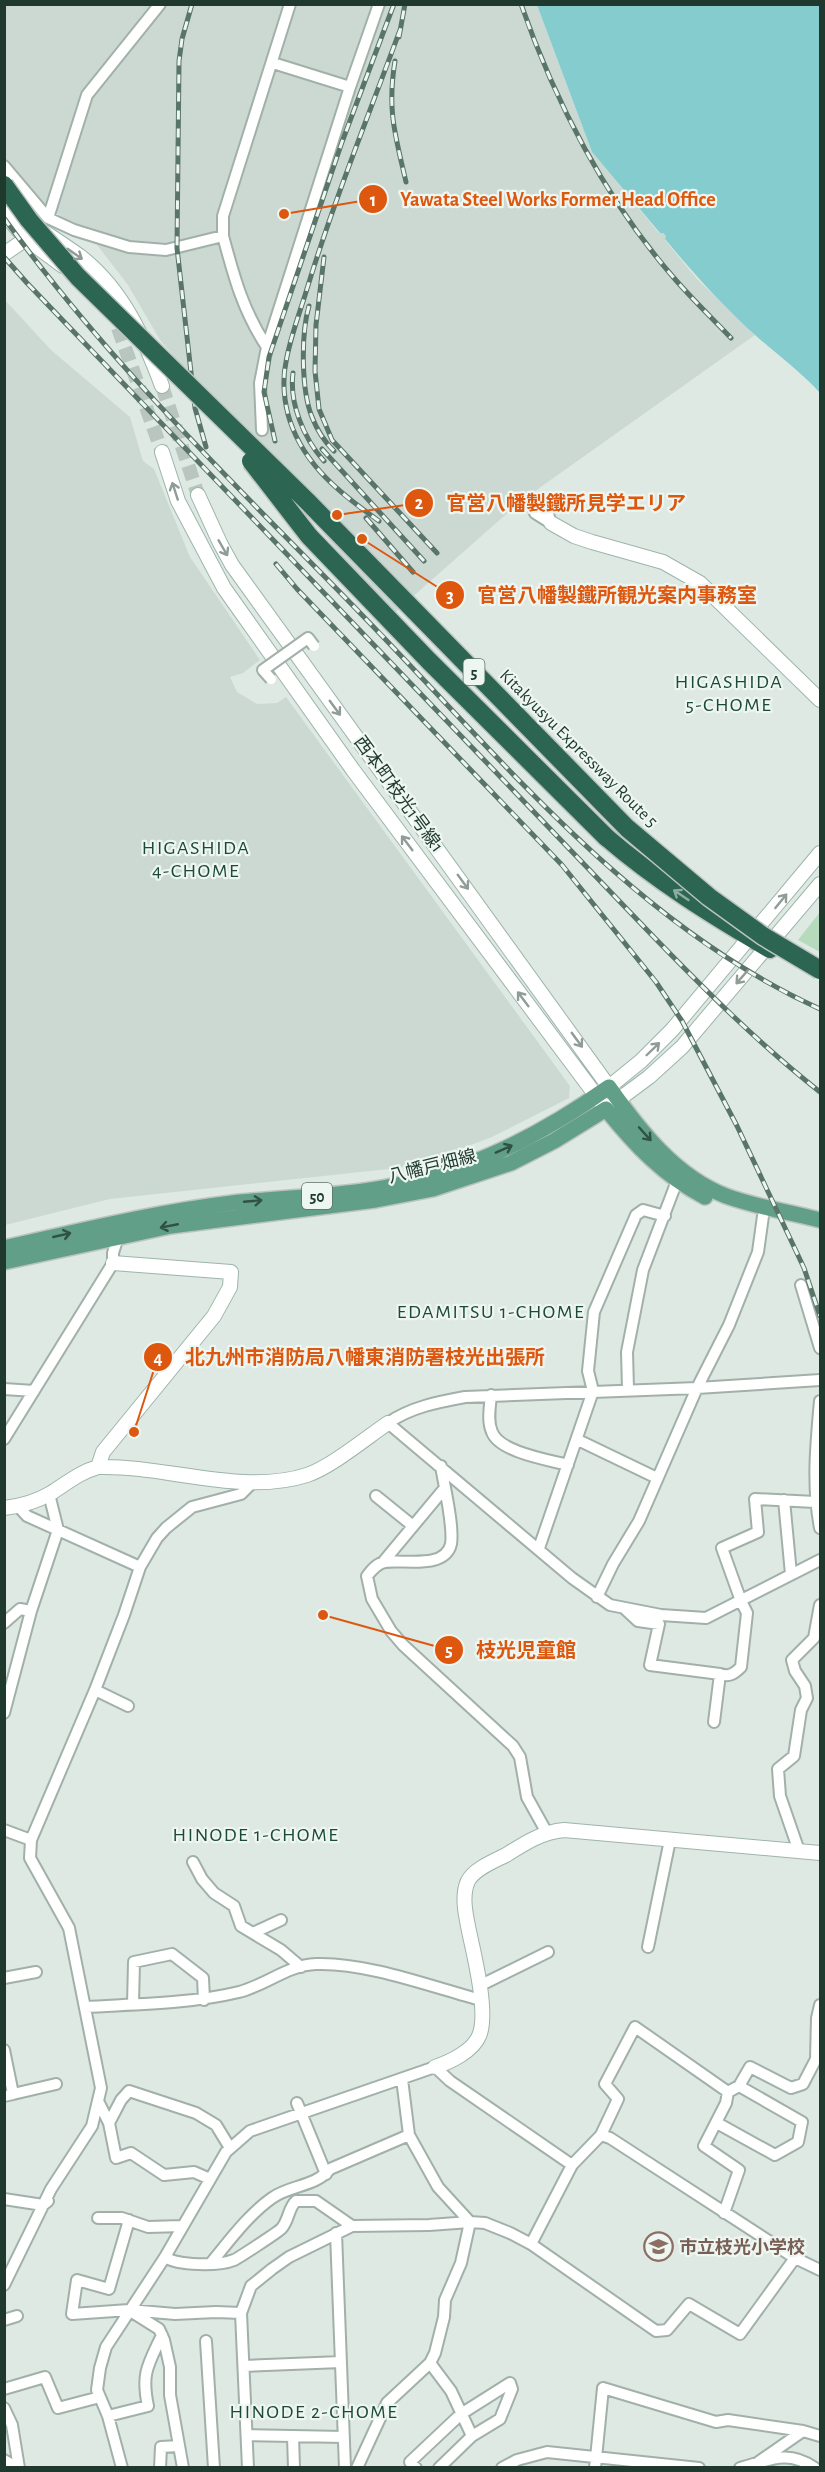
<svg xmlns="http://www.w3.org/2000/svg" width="825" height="2472" font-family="'Alegreya Sans','Noto Sans JP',sans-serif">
	<rect width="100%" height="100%" fill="#dee9e3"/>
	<path fill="#ccd9d2" d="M5,5H537L592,152L659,233H663L666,236L665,240L697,279L755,335L521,501L392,615L160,340L128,285L84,228L62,217L25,190L5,157Z
		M5,300L51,350L130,417L143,461L154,469L190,557L260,660L243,673L230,677L237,692L257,704L277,703L286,697L570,1086L569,1098L492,1137L436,1158L398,1168L110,1199L5,1225Z"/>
	<path fill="#b6dbbc" d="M820,912V952L798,940Z"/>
	<path fill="#85cccf" d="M537,5H820V393C800,371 776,354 754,334C722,305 693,273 665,239L666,236L663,233H660L592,152Z"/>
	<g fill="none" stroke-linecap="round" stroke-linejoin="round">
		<path stroke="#b8c6bf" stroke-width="14" stroke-dasharray="14 7" stroke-linecap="butt" d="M118,328L162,452
			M162,386L198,495"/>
		<defs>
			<path id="street" d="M273,63L350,87
				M4,166L48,218L74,230L129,247L166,250L223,236C234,277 243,311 267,347
				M48,218L87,95L160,4
				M223,236V216L290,4
				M262,430L260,383L267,347L350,87L379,4
				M539,504L545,506L551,523L535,513L534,509Z
				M801,1285L820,1348
				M820,1380L697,1388L465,1397C438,1402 411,1407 388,1423L572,1578L610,1605L661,1615L706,1618L820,1560
				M4,1389L34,1391
				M628,1389L627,1352L643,1270L677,1181
				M491,1395C490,1407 487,1421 492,1432C499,1452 549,1460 568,1465
				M820,1401C816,1444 812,1486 820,1528
				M4,1439L113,1263V1253L118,1237
				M578,1440L657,1478
				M441,1466C444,1485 454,1526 451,1544C445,1570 403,1559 385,1562C377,1563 371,1571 367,1576L372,1599L391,1631L403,1645L513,1746L520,1757L527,1797L547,1833
				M376,1496L413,1526
				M784,1500L791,1574
				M18,1506L27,1516L140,1567
				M539,1548L593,1391L588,1371L594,1312L636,1215L643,1210L665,1216
				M384,1561L444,1489
				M597,1597L613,1564L639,1521L697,1388L729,1325L758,1252L763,1216
				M624,1608L638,1621L659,1624L650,1665L720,1674L714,1722
				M4,1623L20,1609L31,1611
				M720,1674C729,1677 734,1674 741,1667L747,1613L741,1601L722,1548L758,1532L755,1499L815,1502
				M95,1690L128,1706
				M4,1713L31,1611L58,1530L49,1494
				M4,1830L31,1840
				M799,1851L780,1796L778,1769L794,1756L801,1710L807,1698L805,1686L795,1671L792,1660L814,1638L820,1605
				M193,1862L202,1879L214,1893L234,1906L241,1926L281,1950L301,1967
				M253,1933L281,1920
				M648,1947L670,1840
				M4,1978L36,1972
				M479,1986L548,1952
				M133,2004L134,1962L172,1954L203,1978L204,2000
				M85,2007C136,2004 189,2004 239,1992C266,1985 288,1965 316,1964C366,1962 432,1987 481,2000
				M4,2050L13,2094L4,2096
				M402,2079L409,2135L438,2187L470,2222
				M13,2094L56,2084
				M98,2101L109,2123L116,2158L131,2153L164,2175L194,2172L210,2179
				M297,2103L326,2174
				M109,2123L121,2100L129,2091L196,2113L216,2125L230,2148
				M717,2123L775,2155L798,2142L802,2122L739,2086
				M601,2135L610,2138L795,2258L820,2270
				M4,2199L43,2205L48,2201
				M724,2213L739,2170L704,2146L726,2103L728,2092L739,2086L750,2067L791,2088L803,2084L816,2059L817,2018L820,2005
				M98,2218H122L148,2227L182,2226
				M129,2220L109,2289L77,2280L72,2314L129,2310L175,2314L216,2312L241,2313
				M336,2233L345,2468
				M531,2244L572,2165L601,2135L618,2099L605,2084L635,2027L728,2092
				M165,2257C178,2266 219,2266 234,2260C237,2259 278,2232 281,2229C289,2221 288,2208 296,2201H316L352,2226
				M211,2263C230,2240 248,2215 272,2198C290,2185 315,2187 330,2169L409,2135
				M4,2285L51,2189L92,2126L101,2088L69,1928L30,1858L31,1840L95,1690L124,1615L140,1567L157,1538L166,1528L192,1507L241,1494L253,1482
				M132,2312L159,2329L164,2340L170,2367V2395L183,2468
				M4,2320L17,2316
				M206,2341L214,2468
				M430,2363L451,2391L472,2436
				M244,2366L341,2362
				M4,2389L45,2377L58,2408L100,2397
				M4,2408L12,2425L19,2468
				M108,2416L148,2406C141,2373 148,2365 162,2335
				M803,2431L820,2436
				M247,2435L344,2437
				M293,2436L294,2468
				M4,2460L18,2468
				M122,2468L108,2416L97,2390L100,2368L106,2347L165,2257L226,2152L250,2131L435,2067L450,2081L572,2165
				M160,2468L161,2447L179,2446
				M248,2468L241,2313L251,2286L272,2269L289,2257L352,2226L429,2225L470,2222L485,2223L510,2233L531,2244L656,2331L667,2330L689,2304L740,2334L795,2258
				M357,2468L387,2403L430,2363L435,2353L444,2317L445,2300L461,2263L470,2222
				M416,2468L410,2462L461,2414L510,2383L512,2389L500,2419L472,2436L439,2468
				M502,2468L517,2460L547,2452L699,2468
				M595,2468L603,2388L716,2422L728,2420L803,2431L757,2463
				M740,2468C769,2460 788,2449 815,2468"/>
			<path id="secondary" d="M4,213L25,238L63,266
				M46,233C58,241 70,249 81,257C123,290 144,338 162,386
				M4,254L26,239L29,233
				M162,452L178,501L224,588L353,770L606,1109L649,1077L682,1047L820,884
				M198,495L220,543L232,565L609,1087L641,1061L672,1030L820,853
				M551,523L574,536L592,542L663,562L700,583L820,700
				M98,1467L103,1452L214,1316L230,1287L231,1272L113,1263
				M4,1508C21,1506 36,1502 51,1493C67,1483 80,1472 98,1467C165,1465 242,1496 307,1475C331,1467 366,1438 388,1423
				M435,2067C450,2062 473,2051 479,2036C489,2014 474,1955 469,1931C466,1916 461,1896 468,1881C474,1869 494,1861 506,1855C525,1843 542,1832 564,1830L820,1853"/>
			<path id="primary" d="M4,1248C80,1231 156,1212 232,1203C284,1197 336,1197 387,1187C469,1172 541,1135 609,1087C640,1131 675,1176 726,1196C756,1207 790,1212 820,1220
				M4,1262L171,1226L376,1200L433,1189L511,1163L554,1141L606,1109C635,1145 664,1176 705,1197"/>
			<path id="highway" d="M606,837C657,881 712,915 770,949"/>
		</defs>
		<use href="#street" stroke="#a1b1a9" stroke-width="14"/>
		<use href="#secondary" stroke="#9db5aa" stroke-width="16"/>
		<use href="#primary" stroke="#bcc4c1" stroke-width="18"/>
		<use href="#highway" stroke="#bcc4c1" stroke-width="21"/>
		<use href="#street" stroke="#fff" stroke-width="10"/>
		<use href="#secondary" stroke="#fff" stroke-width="14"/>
		<use href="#primary" stroke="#629f89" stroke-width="15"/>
		<use href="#highway" stroke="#2c6552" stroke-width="18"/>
		<defs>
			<path id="rail" d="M192,4L182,39L179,61L177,248L195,408L206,447
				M521,4C555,102 606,200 674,278C692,299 712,318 731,338
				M399,37L405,4
				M395,61C387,110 395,134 406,182
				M4,218C108,363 238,487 362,615C502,759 633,924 820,1009
				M4,257L27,283L648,931C703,988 758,1043 820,1092
				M324,257L316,325L315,371L319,409L332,440L437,553
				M309,306C301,333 301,390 312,417C317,430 324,441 334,451
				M293,373C289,403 304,439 324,461
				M275,441L264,392L269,357L342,142L394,4
				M322,449L424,561
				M366,518L413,572
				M379,521C341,494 305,466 290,421C284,403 282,380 286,362C290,338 299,315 306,292C333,203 368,117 400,30
				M276,564L297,589L562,865L656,982L682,1021L737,1126L804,1268L820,1316"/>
		</defs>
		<use href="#rail" stroke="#59756a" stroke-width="5"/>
		<use href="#rail" stroke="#eef6f1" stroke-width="3" stroke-dasharray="9" stroke-linecap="butt"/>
		<defs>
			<path id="street-bridge" d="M271,679L263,670L308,638L314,646"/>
			<path id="highway-bridge" d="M4,185L29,220L78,277L308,502L627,828L709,897L763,936L820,970
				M251,461L309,536L429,661L606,837"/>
		</defs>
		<use href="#street-bridge" stroke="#a1b1a9" stroke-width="14" stroke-linecap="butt"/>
		<use href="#highway-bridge" stroke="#bcc4c1" stroke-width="21" stroke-linecap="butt"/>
		<use href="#street-bridge" stroke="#fff" stroke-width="10"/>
		<use href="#highway-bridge" stroke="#2c6552" stroke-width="18"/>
	</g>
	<defs><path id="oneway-shaft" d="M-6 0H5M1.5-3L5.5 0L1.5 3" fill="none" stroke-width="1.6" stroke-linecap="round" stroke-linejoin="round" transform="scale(1.5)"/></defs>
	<g stroke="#8f9c97">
		<use href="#oneway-shaft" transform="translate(75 254) rotate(35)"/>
		<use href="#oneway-shaft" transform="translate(175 491) rotate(-108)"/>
		<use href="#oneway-shaft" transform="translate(223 548) rotate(60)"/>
		<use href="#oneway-shaft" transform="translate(335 708) rotate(54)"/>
		<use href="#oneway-shaft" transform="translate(407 843) rotate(-127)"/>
		<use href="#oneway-shaft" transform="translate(463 882) rotate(54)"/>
		<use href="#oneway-shaft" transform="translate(781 901) rotate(-51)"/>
		<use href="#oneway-shaft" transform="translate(742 977) rotate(131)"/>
		<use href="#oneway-shaft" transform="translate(523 999) rotate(-127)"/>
		<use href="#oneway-shaft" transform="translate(577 1040) rotate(54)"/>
		<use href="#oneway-shaft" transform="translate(653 1049) rotate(-44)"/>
	</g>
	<use stroke="#8daea2" href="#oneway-shaft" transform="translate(681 895) rotate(-146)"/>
	<g stroke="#305246">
		<use href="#oneway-shaft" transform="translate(645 1134) rotate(48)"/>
		<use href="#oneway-shaft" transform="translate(504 1149) rotate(-24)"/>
		<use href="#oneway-shaft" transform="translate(253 1201) rotate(-5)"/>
		<use href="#oneway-shaft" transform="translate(169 1226) rotate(169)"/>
		<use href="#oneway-shaft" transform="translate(62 1235) rotate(-13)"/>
	</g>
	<defs>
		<symbol id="school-ring" viewBox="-11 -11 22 22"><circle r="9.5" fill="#eef6f1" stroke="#8d6e63" stroke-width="1.5"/><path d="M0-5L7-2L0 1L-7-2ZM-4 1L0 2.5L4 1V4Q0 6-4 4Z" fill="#8d6e63"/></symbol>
	</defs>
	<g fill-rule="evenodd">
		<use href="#school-ring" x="642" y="2230" width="33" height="33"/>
	</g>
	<g text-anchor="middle" stroke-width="4.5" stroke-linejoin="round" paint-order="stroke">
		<g fill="#eef6f1" stroke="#5d7269" stroke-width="1.5">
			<rect x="463.5" y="659" width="21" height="26" rx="4.5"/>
			<rect x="302" y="1183" width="30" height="26" rx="4.5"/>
		</g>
		<g font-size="16" font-weight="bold" fill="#1f392f">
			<text x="474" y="678">5</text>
			<text x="317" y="1202">50</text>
		</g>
		<g font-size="18" fill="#1f392f" stroke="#eef6f1">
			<text transform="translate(579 748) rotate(45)" y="6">Kitakyusyu Expressway Route 5</text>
			<text transform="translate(399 794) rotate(54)" y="6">西本町枝光1号線1</text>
			<text transform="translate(432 1166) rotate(-14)" y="6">八幡戸畑線</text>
		</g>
		<g font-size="18" font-weight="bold" fill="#785e54" stroke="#eef6f1" text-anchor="start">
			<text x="679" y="2253">市立枝光小学校</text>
		</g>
		<g font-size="20" letter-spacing="1.5" fill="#1c4a3a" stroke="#eef6f1">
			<text x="729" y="688">HIGASHIDA<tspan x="729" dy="23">5-CHOME</tspan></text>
			<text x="196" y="854">HIGASHIDA<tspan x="196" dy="23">4-CHOME</tspan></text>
			<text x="491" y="1318">EDAMITSU 1-CHOME</text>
			<text x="256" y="1841">HINODE 1-CHOME</text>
			<text x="314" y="2418">HINODE 2-CHOME</text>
		</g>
	</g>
	<path fill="none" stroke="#de570e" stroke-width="2" d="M284 214L373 199M337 515L419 503M362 539L450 595M134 1432L158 1357M323 1615L449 1650"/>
	<g fill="#de570e" stroke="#eef6f1" stroke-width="2">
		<circle cx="284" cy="214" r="6"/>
		<circle cx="337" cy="515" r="6"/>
		<circle cx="362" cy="539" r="6"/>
		<circle cx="134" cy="1432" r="6"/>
		<circle cx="323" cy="1615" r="6"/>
		<circle cx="373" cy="199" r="15"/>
		<circle cx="419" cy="503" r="15"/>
		<circle cx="450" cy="595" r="15"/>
		<circle cx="158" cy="1357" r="15"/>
		<circle cx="449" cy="1650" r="15"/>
	</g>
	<g font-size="18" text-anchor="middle" font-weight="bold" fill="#fff">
		<text x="373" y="206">1</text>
		<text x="419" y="509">2</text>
		<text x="450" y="602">3</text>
		<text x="158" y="1364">4</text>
		<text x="449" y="1656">5</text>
	</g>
	<g font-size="20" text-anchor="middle" font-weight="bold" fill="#de570e" stroke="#eef6f1" stroke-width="4.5" stroke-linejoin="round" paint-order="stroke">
		<text x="558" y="206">Yawata Steel Works Former Head Office</text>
		<text x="566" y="510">官営八幡製鐵所見学エリア</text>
		<text x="617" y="602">官営八幡製鐵所観光案内事務室</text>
		<text x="365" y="1364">北九州市消防局八幡東消防署枝光出張所</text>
		<text x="526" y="1657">枝光児童館</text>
	</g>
	<rect width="825" height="2472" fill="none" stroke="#1f392f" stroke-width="12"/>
</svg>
